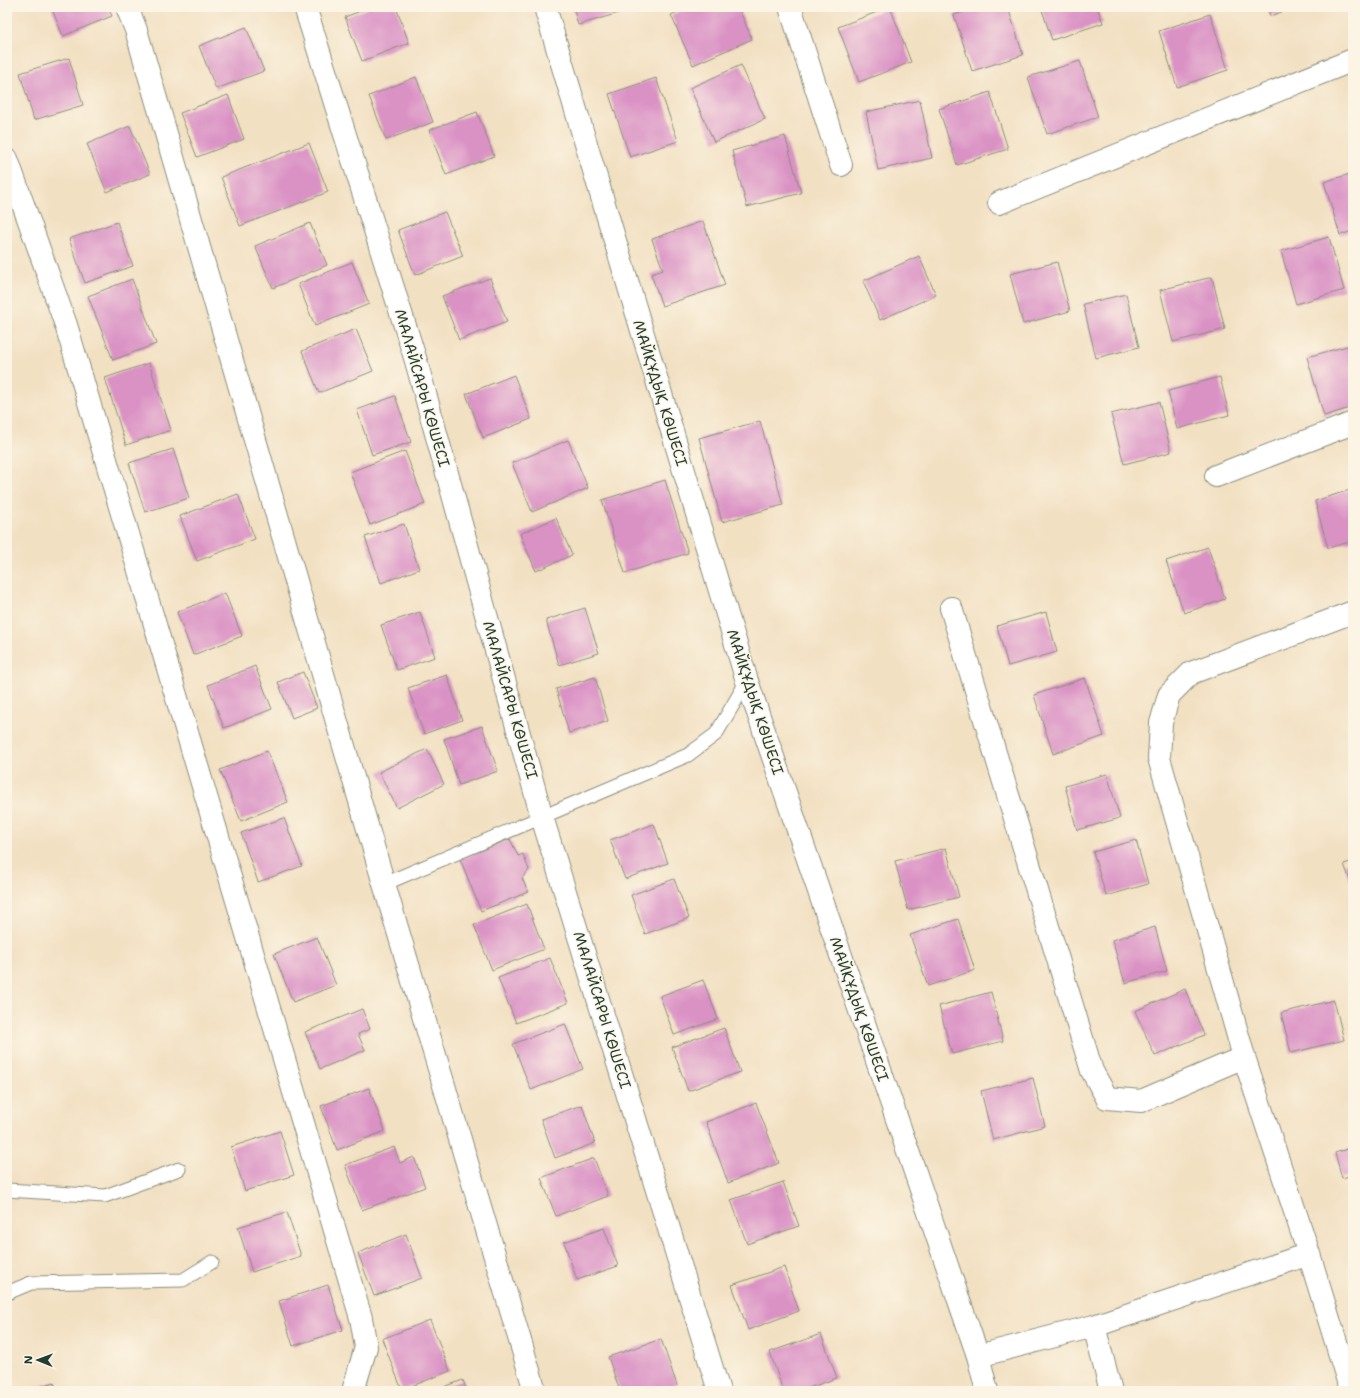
<svg xmlns="http://www.w3.org/2000/svg" width="1360" height="1398" font-family="'Shantell Sans',sans-serif">
	<rect width="100%" height="100%" fill="#fcf5e5"/>
	<filter id="ink" filterUnits="userSpaceOnUse"><feTurbulence type="fractalNoise" baseFrequency=".025" numOctaves="2"/><feDisplacementMap in="SourceGraphic" scale="8" xChannelSelector="R" yChannelSelector="G"/><feConvolveMatrix kernelMatrix="1 2 1 2 8 2 1 2 1" color-interpolation-filters="sRGB"/></filter>
	<filter id="wash" filterUnits="userSpaceOnUse"><feTurbulence type="fractalNoise" baseFrequency=".012" numOctaves="4" result="noise"/><feDisplacementMap in="SourceGraphic" scale="16" xChannelSelector="R" yChannelSelector="G"/><feGaussianBlur stdDeviation="0.9" result="paint"/><feColorMatrix in="noise" values="0 0 0 0 0 0 0 0 0 0 0 0 0 0 0 0 0 1.4 0 .05"/><feComposite in="paint" operator="in"/></filter>
	<g filter="url(#wash)">
		<rect width="100%" height="100%" fill="#f2e0c2"/>
		<g id="blocks">
			<path fill="#da92c5" d="M51,7H108L112,16L63,36Z
				M371,7H396L409,43L362,61L345,17Z
				M573,7H639L578,25Z
				M688,7H738L752,39L693,65L671,15Z
				M890,7L911,62L859,82L838,27Z
				M978,7H1008L1023,55L972,71L954,15Z
				M1041,7H1097L1103,23L1052,40Z
				M1267,7H1296L1270,16Z
				M1210,14L1228,70L1177,87L1159,31Z
				M246,27L264,71L216,89L199,46Z
				M69,58L83,105L34,120L20,73Z
				M1080,61L1098,117L1047,134L1028,77Z
				M741,65L765,119L714,142L690,88Z
				M416,77L433,122L386,140L369,96Z
				M656,78L678,141L630,157L609,94Z
				M990,92L1008,149L957,165L939,109Z
				M228,95L244,139L197,157L180,113Z
				M920,100L932,158L878,170L866,112Z
				M477,112L494,156L446,175L429,130Z
				M130,126L150,174L107,192L87,144Z
				M785,136L801,193L747,207L732,151Z
				M309,143L328,192L240,226L221,177Z
				M1353,173V231L1340,235L1324,182Z
				M445,212L463,256L415,275L398,230Z
				M703,221L725,285L662,306L651,274L663,270L652,239Z
				M117,222L133,266L85,283L69,239Z
				M310,223L327,265L273,288L255,246Z
				M1329,237L1344,290L1296,304L1281,251Z
				M919,256L936,295L880,320L863,281Z
				M352,262L369,304L315,326L298,284Z
				M1057,262L1070,311L1023,324L1010,274Z
				M1212,277L1225,329L1173,342L1160,290Z
				M490,278L507,322L459,340L442,296Z
				M132,279L156,344L113,360L88,296Z
				M1126,294L1139,347L1096,358L1083,304Z
				M356,329L373,371L319,393L302,351Z
				M1353,334V344L1350,335Z
				M1347,346L1353,366V407L1324,416L1307,357Z
				M149,363L171,430L126,445L105,378Z
				M514,375L531,419L483,438L466,394Z
				M1220,377L1229,415L1177,429L1168,391Z
				M395,396L411,442L372,455L357,410Z
				M1159,402L1171,452L1124,464L1111,414Z
				M760,421L783,505L722,522L699,438Z
				M568,440L588,488L532,512L512,463Z
				M173,449L189,498L145,512L129,463Z
				M405,451L425,504L370,525L350,472Z
				M665,480L688,553L625,573L602,500Z
				M1353,489V541L1328,548L1315,501Z
				M238,494L255,539L197,561L180,516Z
				M556,518L572,555L536,571L520,534Z
				M404,524L419,569L381,583L365,537Z
				M1208,547L1225,599L1184,613L1166,561Z
				M225,593L242,636L193,655L177,612Z
				M585,608L599,653L559,665L546,620Z
				M420,612L435,657L397,670L381,625Z
				M1046,612L1057,652L1008,666L997,626Z
				M255,666L272,709L224,728L208,685Z
				M303,672L317,708L292,718L278,682Z
				M447,675L462,720L424,734L408,688Z
				M595,677L608,721L569,733L556,689Z
				M1085,678L1104,736L1053,754L1034,695Z
				M482,726L498,771L459,785L444,739Z
				M427,749L444,784L397,808L379,772Z
				M267,751L288,802L241,821L220,770Z
				M1107,774L1120,818L1077,830L1065,786Z
				M284,818L302,866L258,882L241,833Z
				M654,824L668,863L625,879L610,840Z
				M510,839L518,856L523,854L529,870L522,878L528,892L481,911L460,859Z
				M1136,840L1148,884L1106,896L1093,852Z
				M946,848L959,897L908,910L895,861Z
				M1353,861V889L1344,864Z
				M674,879L689,918L645,934L631,895Z
				M527,904L544,949L492,970L474,925Z
				M958,919L975,970L928,986L910,935Z
				M1155,927L1167,971L1125,983L1112,940Z
				M317,937L336,985L293,1002L274,954Z
				M550,958L568,1003L516,1023L498,978Z
				M703,980L718,1019L674,1035L660,996Z
				M1185,989L1204,1035L1155,1056L1135,1011Z
				M991,992L1003,1041L952,1054L939,1006Z
				M1334,1000L1344,1040L1291,1053L1281,1013Z
				M362,1009L370,1029L358,1034L365,1050L320,1069L305,1032Z
				M565,1024L583,1069L531,1090L513,1044Z
				M724,1028L740,1072L688,1091L672,1047Z
				M1033,1078L1045,1126L993,1140L981,1091Z
				M369,1088L385,1131L337,1150L321,1106Z
				M756,1103L779,1163L728,1183L706,1122Z
				M582,1105L595,1143L555,1158L541,1119Z
				M280,1131L294,1175L245,1191L231,1147Z
				M394,1147L400,1163L414,1157L425,1187L362,1210L345,1165Z
				M1353,1147V1175L1342,1178L1335,1153Z
				M594,1158L608,1196L556,1216L541,1178Z
				M783,1182L799,1226L747,1244L731,1200Z
				M287,1212L301,1256L252,1272L238,1227Z
				M604,1228L618,1266L577,1280L564,1242Z
				M406,1234L422,1278L374,1296L358,1253Z
				M784,1267L799,1311L748,1330L732,1285Z
				M328,1285L343,1330L293,1346L279,1301Z
				M430,1320L450,1371L402,1390L382,1339Z
				M821,1334L837,1378L800,1391H783L770,1352Z
				M661,1339L679,1391H620L608,1357Z
				M463,1380L467,1391H433Z
				M54,1382L57,1391H26Z"/>
		</g>
	</g>
	<g filter="url(#ink)">
		<use href="#blocks" fill-opacity="0" stroke="#888e7b" stroke-width="1"/>
		<g fill="none" stroke-linecap="round" stroke-linejoin="round">
			<defs>
				<path id="service" d="M384,884L688,755L716,734L747,681
					M7,1190L105,1196L179,1169
					M7,1293L31,1283L183,1280L212,1262"/>
				<path id="minor" d="M127,7L136,30L384,884L535,1391
					M305,7L416,361L542,817L719,1391
					M545,7L747,681L978,1356L987,1391
					M790,7L841,165
					M7,159L66,325L361,1318L366,1347L353,1391
					M999,203L1353,60
					M1216,476L1353,423
					M951,608L1092,1071L1107,1098L1141,1101L1244,1057
					M1094,1326L1111,1391
					M978,1356L1094,1326L1309,1254
					M1351,1391L1309,1254L1244,1057L1159,758L1161,723L1169,695L1191,673L1353,612"/>
			</defs>
			<use href="#service" stroke="#888e7b" stroke-width="15"/>
			<use href="#minor" stroke="#888e7b" stroke-width="24"/>
			<use href="#service" stroke="#fff" stroke-width="13"/>
			<use href="#minor" stroke="#fff" stroke-width="22"/>
		</g>
	</g>
	<g text-anchor="middle" stroke-width="3" stroke-linejoin="round" paint-order="stroke">
		<g font-size="15" fill="#1f3d34" stroke="#fcf5e5">
			<text transform="translate(422 388) rotate(74)" y="5">МАЛАЙСАРЫ КӨШЕСІ</text>
			<text transform="translate(660 393) rotate(73)" y="5">МАЙҚҰДЫҚ КӨШЕСІ</text>
			<text transform="translate(510 700) rotate(74)" y="5">МАЛАЙСАРЫ КӨШЕСІ</text>
			<text transform="translate(755 702) rotate(72)" y="5">МАЙҚҰДЫҚ КӨШЕСІ</text>
			<text transform="translate(859 1009) rotate(71)" y="5">МАЙҚҰДЫҚ КӨШЕСІ</text>
			<text transform="translate(602 1010) rotate(73)" y="5">МАЛАЙСАРЫ КӨШЕСІ</text>
		</g>
	</g>
	<rect width="1360" height="1398" fill="none" stroke="#fcf5e5" stroke-width="24"/>
	<g transform="translate(38 1360) rotate(271)" stroke="#fcf5e5" stroke-width="3" paint-order="stroke">
	<path d="M0-3L7 15L0 10L-7 15Z" fill="#1f3d34"/>
	<text y="-6" font-size="11" font-weight="bold" text-anchor="middle" fill="#1f3d34">N</text>
	</g>
</svg>
